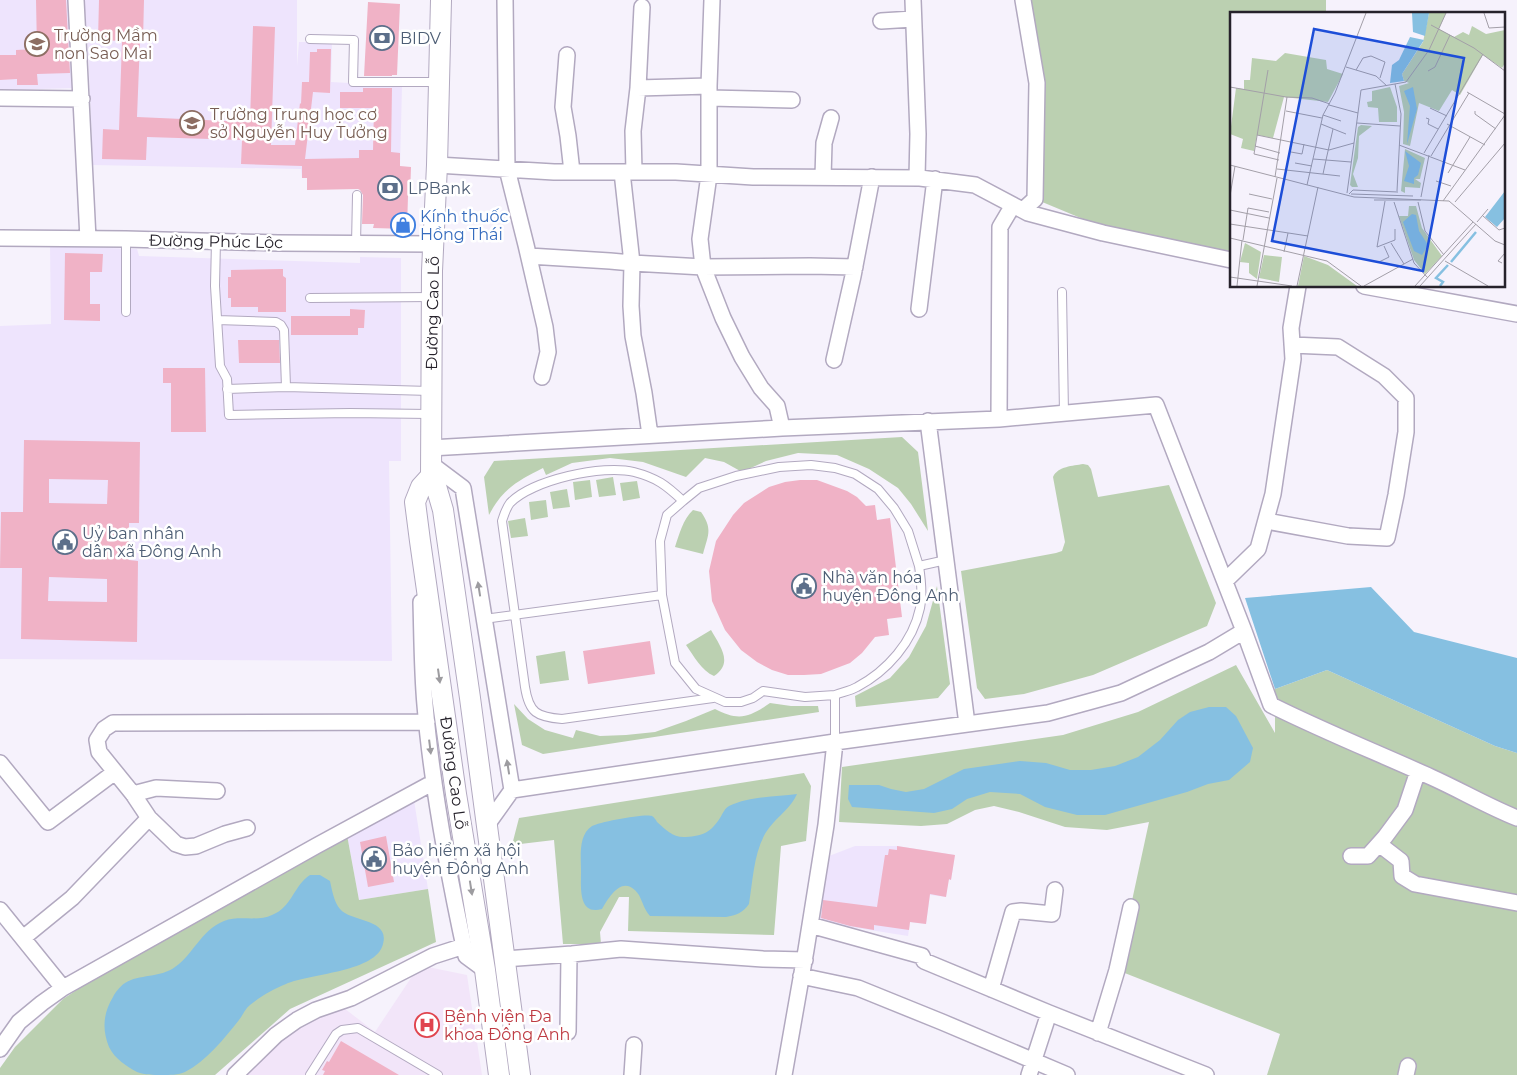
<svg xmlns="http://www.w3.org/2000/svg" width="1517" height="1075" font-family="Montserrat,sans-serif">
	<rect width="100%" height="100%" fill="#f6f2fc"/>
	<path fill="#eee4fd" d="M0,0H72L77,88L0,90Z
		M84,0H297V66L299,42H332L331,82L402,86L400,166L307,190V178H302L301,169L93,165L88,48Z
		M50,246L137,249L139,256L360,263V257L401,258V461H389L392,661L0,659V326L51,324Z
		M414,800L428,889L359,900L347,835Z
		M855,846H897L955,855L951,880H948L946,897L930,895L926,924L910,922L908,936L819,922L829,856Z"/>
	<path fill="#f2e5f9" d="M423,966L467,975L482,1075H243L269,1049L289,1034L313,1019L340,1005L375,1032L417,969Z"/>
	<path fill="#bbd0b1" d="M1024,0H1326V14H1231V260L1131,239L1035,199L1037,83Z
		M902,437L918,452L928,531L911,504L898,488L869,469L837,455L798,453L766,461L742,472L724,462L705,458L686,477L643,462L610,458L572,463L546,475L543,468C518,481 503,488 489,515L484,477L494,461Z
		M1083,464L1088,465L1091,469L1098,497L1169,485L1216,603L1207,626L1093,675L1024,694L985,699L977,688L961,571L1056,553L1062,551L1065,542L1053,477C1058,466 1073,466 1083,464Z
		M613,477L616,495L599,497L596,480Z
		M590,480L592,497L575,500L573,482Z
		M637,481L640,498L623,501L620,483Z
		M567,489L570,507L553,509L550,492Z
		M546,500L548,517L531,520L529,502Z
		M693,510L701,512C713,529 708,535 703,554L675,547C679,535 683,519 693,510Z
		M525,518L528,536L511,538L508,521Z
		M937,586L950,684L938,698L856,707L855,696L890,678L909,657L926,626Z
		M711,630C720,646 734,663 714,676C702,671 693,655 686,645Z
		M565,651L569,680L540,684L536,656Z
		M1236,665L1275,733V689L1327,670L1495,746L1517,753V1075H1267L1280,1034L1117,970L1149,822L1107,830L1065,827L1019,812L994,806L975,810L947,824L921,826L839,822L842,767L1063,735L1138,712Z
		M770,703L791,706H818L819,712L543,754L522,745L514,704L528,719L545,730L573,738L576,730L600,736L626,735L655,732L686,721L715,709C738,721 749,718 770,703Z
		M804,773L811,786L806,841L781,846L774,935L628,931L629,897H619L600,932L601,944H563L554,840L512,845L519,818Z
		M347,835L359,900L428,889L436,942L290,1009L215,1075H0V1068L15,1047L63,999L92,980Z"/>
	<path fill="#86c0e1" d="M1371,587L1414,632L1517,658V753L1495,746L1327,670L1275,689L1245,598Z
		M1209,707H1226L1236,716L1253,748L1250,762L1229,780L1208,784L1187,792L1105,815H1077L1045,807L1020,794L990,792L967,799L952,809L934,813L852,807L848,799L849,785H879L891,789L906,792L924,789L964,769L1020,761L1046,763L1070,770H1091L1115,766L1138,757L1160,740L1178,720L1190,712Z
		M797,794C791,808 778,816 769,828C754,847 753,880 749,904C743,913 736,915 726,917L650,916C644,909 643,903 639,895C624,873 610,895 602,909C578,916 581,887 581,872C581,857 578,835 592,826C599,822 646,813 652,816C654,817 656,820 657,822C666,830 673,838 686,837C703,836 711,832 720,818C723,813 725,808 729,806C749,796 775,797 797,794Z
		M310,875H320L330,881C332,890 334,902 340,909C352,923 393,918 382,947C372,972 309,974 286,984C273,989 260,997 250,1005C245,1009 243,1015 239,1020C224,1039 206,1061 185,1072C178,1075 170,1075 162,1075C153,1075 145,1075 137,1072C126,1066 115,1059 109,1047C102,1030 103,1013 113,997C115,993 120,986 125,983C139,974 160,978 175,967C194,954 200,931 224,921C239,915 257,922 272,915C292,907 294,885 310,875Z"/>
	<path fill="#f0b2c6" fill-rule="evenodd" d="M36,0H66L70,73L37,74L38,85H17V79L0,80V55H16V50L37,49Z
		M99,0H144L143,41H140L137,117L250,122L253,26L275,27L271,145H295L300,103L301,104L302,82H309L310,52H317V49H331L330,93L313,92L305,159L359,158V150H373L374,108H340V92H363V88H392L391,152L400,153V166L411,167L410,196H408L407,229L373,228L374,224H362L363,195L360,190L358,189L307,190V178H302V166L241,164L242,140L147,137L146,160L102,159L103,129L119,130L122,41L98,40Z
		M368,2L400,4L397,75H392V76H364Z
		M65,253L103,254L102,272H90V304H100V321L64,320Z
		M283,269V276L286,278V312H258V307H231V298H228V277H231V270Z
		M350,309L365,310L364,328H358V335H291V316H350Z
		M238,340H279L280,363H239Z
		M163,368H205L206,432H171V383H163Z
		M24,440L140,442L139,523H129V560L138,561L137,642L21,639L22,568H0L1,512H23ZM49,479L108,480L107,504L49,503ZM49,577L107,579V602L48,601Z
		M800,480H817L847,491L857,497L866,506L875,505L877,520L890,518L902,617L887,619L889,635L875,637L862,653L850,663L821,674L804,675H788L772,670L757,662L741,650L725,630L712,601L709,571L716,541L733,515L744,503L769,487L785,482Z
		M650,641L655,674L588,684L583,651Z
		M386,836L394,882L368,887L360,842Z
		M897,846L955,855L951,880L949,879L946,897L930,894L926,924L910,922L909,930L874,925V930L850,926L821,918L823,900L877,907L885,855H888L889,849L897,850Z
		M341,1041L399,1075H323L325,1071L322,1070L327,1061L329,1062Z"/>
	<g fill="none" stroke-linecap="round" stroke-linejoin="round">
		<defs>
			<path id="service" d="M310,39L354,40L353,82H438
				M216,241L215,286L220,366L227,379L229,415L350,413L430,414
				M356,244L357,195
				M1062,292L1064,414
				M310,298L432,297
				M126,312V239
				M217,320L276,322L281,325L284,330L286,387
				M227,389L286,387L430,391
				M683,501C666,485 657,478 634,472C603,464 532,480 510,503C506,508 504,515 502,521L525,687C529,713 537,717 562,719L713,698
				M484,619L662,595
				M835,695C842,692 850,691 857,687C887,671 913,642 920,608C923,594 921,579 919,566L946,560
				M835,742V695L805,697L763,691L753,698L741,702H725L696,689L675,663L662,595L660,541L667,515L683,501L699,488L736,476L779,467L811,465L835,468L855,474L878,489L894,508L908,531L919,566
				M310,1075L336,1034L342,1030L358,1028L438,1075"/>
			<path id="minor" d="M76,0L88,239
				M505,0L507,169L526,245L545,327L548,352L542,377
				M913,0L918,134L917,178
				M642,7L638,88L709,86
				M881,21L913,19
				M567,55L563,107L568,136L572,172
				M0,98L82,99
				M709,98L792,100
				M437,165L554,172H676L753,177L920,178L975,185L1028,213L1103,233L1231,260
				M622,172L632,263L703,267L810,266L855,267
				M634,172L633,131L638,88
				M823,177L824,143L831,118
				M1023,210L1035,199L1037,83L1023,0
				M0,238L126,239L278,243L433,244
				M529,256L610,261L632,263L631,306L633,336L644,393L650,435
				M1364,286L1517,314
				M919,309L935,179
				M834,360L853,276L872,177
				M999,419L1000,227L1013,205
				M928,421L967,724
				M782,428L999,419L1156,405L1244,631L1271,705C1323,731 1378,753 1431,777C1460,790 1487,806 1517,818
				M430,448L782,428L777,406L761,388L742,357L723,318L703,267L700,239L709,175V86L712,0
				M431,464L463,488L512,790L487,825
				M1266,521L1348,536L1387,538L1396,495L1406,432V398L1384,376L1338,347L1292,345
				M1225,581L1258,549L1273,494L1293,359L1291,328L1298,286
				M421,602C422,636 422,671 425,705C432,789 448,873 466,956L485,970
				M0,763L48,822L115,772
				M512,790L835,742L1048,713L1121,693L1209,652L1244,631
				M133,794L156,788L217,791
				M247,828L225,834L196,846L185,847L176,844L149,818L133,794L99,752L97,740L104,729L113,723L427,722
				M1379,844L1401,861L1402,876L1415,884L1517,903
				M1351,856H1368L1385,837L1405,810L1418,771
				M0,910L63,988
				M810,925L922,956L924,961L1049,1013L1206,1075
				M23,938L72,898L149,818
				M504,959L572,954L621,949L763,959L805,960
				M801,976L858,988L942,1022L1067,1075
				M991,989L1013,912L1021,911L1052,914L1055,890
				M568,1032L569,955
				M1098,1033L1117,970L1131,907
				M0,1049L19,1022L42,1003L63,988L316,846L434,782
				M235,1075L276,1035L297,1020L316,1010L351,998L433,956L464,946
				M632,1075L634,1045
				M784,1075L806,950L826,825L835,742
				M1029,1075L1049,1013
				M1406,1075L1408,1066"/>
			<path id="secondary" d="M441,0L437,165L432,271L431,476L436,486L443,510L470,698L520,1075
				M431,476L421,487L415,502L420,541L456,794L485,970L499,1075"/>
		</defs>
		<use href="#service" stroke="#b2a9c0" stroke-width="10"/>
		<use href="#minor" stroke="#b2a9c0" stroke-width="18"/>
		<use href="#secondary" stroke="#b2a9c0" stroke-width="22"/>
		<use href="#service" stroke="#fff" stroke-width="8"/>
		<use href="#minor" stroke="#fff" stroke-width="15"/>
		<use href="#secondary" stroke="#fff" stroke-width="20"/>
	</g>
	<defs><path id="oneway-solid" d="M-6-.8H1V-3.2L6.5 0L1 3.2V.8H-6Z" transform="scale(1.25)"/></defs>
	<g fill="#9d9ca0">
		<use href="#oneway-solid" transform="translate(479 589) rotate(-99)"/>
		<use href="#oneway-solid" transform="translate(439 676) rotate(82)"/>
		<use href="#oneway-solid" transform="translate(430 747) rotate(83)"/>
		<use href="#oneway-solid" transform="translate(508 767) rotate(-99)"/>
		<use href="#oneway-solid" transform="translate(471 888) rotate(81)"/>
	</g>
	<defs>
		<symbol id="bank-ring" viewBox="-11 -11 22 22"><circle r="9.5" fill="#fff" stroke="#5c6f8a" stroke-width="1.5"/><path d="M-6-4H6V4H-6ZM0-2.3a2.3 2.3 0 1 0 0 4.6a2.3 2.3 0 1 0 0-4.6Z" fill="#5c6f8a"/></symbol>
		<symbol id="school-ring" viewBox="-11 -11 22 22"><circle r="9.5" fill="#fff" stroke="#8d6e63" stroke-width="1.5"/><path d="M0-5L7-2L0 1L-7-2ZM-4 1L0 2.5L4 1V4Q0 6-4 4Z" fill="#8d6e63"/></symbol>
		<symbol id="shop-ring" viewBox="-11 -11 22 22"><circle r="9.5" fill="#fff" stroke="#3f7fe0" stroke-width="1.5"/><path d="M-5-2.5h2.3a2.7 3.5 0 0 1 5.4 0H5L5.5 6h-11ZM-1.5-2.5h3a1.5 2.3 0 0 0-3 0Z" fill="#3f7fe0"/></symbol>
		<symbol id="civic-ring" viewBox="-11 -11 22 22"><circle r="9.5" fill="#fff" stroke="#5c6f8a" stroke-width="1.5"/><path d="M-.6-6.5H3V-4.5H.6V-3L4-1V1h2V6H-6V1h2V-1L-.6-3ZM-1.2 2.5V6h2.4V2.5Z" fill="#5c6f8a"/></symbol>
		<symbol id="hospital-ring" viewBox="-11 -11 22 22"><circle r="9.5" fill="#fff" stroke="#e0444e" stroke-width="1.5"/><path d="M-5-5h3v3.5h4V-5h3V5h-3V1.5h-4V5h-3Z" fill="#e0444e"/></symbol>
	</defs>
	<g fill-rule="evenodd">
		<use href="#bank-ring" x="368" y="24" width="28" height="28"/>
		<use href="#school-ring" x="23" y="30" width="28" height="28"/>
		<use href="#school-ring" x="178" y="109" width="28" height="28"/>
		<use href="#bank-ring" x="376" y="174" width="28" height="28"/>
		<use href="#shop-ring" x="389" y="211" width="28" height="28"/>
		<use href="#civic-ring" x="51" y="528" width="28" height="28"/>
		<use href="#civic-ring" x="790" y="572" width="28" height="28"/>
		<use href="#civic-ring" x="360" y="845" width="28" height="28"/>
		<use href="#hospital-ring" x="413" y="1011" width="28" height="28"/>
	</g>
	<g text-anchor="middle" stroke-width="5" stroke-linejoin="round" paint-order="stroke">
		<g font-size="16" fill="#785e54" stroke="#fff" text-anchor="start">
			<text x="54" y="41">Trường Mầm<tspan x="54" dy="18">non Sao Mai</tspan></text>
			<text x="210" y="120">Trường Trung học cơ<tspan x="210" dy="18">sở Nguyễn Huy Tưởng</tspan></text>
		</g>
		<g font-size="16" fill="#4e5e75" stroke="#fff" text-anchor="start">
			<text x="400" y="44">BIDV</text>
			<text x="408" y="194">LPBank</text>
			<text x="82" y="539">Uỷ ban nhân<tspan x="82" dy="18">dân xã Đông Anh</tspan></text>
			<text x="822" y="583">Nhà văn hóa<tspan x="822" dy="18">huyện Đông Anh</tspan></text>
			<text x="392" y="856">Bảo hiểm xã hội<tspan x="392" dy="18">huyện Đông Anh</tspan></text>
		</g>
		<g font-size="16" fill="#366cbe" stroke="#fff" text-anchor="start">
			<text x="420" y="222">Kính thuốc<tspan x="420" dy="18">Hồng Thái</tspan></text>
		</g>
		<g font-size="16" fill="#26222b" stroke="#fff">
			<text transform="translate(216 241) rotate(1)" y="6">Đường Phúc Lộc</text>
			<text transform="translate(432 313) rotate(-89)" y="6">Đường Cao Lỗ</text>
			<text transform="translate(454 773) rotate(82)" y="6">Đường Cao Lỗ</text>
		</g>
		<g font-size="16" fill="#be3a42" stroke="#fff" text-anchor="start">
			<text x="444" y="1022">Bệnh viện Đa<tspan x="444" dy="18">khoa Đông Anh</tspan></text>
		</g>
	</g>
	<g transform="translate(1230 12)">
		<rect width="275" height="275" fill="#f6f2fc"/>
		<path d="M199,1H216L209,17L224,25L233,20L239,23L242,14L256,22L275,18V51L272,56L253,43L230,83L222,78L209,99L189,91L180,134L173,132L174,100L169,74L179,71L174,69L172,62L193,30ZM55,41L96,48L97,57L113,62L98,90L54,85L43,126L27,123L24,139L11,136L13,127L0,122L6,76L14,77V68H20L22,46L46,49ZM160,75L167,95V110H149L148,96L138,95L137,90L142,89V79ZM131,113L142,114L129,124L128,146L123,162L128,175H122L120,173L128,115ZM175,137L195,146L190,167H185L191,171L190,176L175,175V181L171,179ZM179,194H186L192,216L212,244L195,262L184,248L169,204H178ZM15,231L31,240L27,267L19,261V251L10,250ZM34,243L52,245L49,270L29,266ZM74,244L98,253L127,274H68Z" fill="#bbd0b1"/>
		<path d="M182,1H199L195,24L183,20ZM180,25L194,28L172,62L174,69L160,71L162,53L169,48ZM183,75L187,97L177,132L180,94L174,79ZM175,139L191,151L188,163L184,166V172L174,169L179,154ZM275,179V206L267,215L255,205ZM182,202L186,203L189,219L198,233L192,243L184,239L173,210Z" fill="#86c0e1"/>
		<path fill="none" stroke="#86c0e1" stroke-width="2.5" d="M221,250L246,220M210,274L213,270L206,266L218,253"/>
		<path fill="none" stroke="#a39fa8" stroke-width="1" d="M254,1L259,16L275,15M201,13L244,36L275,59M116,55L146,64L157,74M38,58L24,142L49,148M126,58L133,46L141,44L155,50L150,66M198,59L205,55L220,23M165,72L171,102L167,179M0,75L56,85L82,86L100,92M237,80L275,102M99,93L128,101M200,96L217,104M56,99L92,106M245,99V102L266,117M93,103L111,109M196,106L199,107L198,112L208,117M127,111L170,114M91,112L116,122M217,112L255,133M27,123L99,138L124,131L117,181M124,131L131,78L176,70L199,38L216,1M169,133L235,158M25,134L50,141M61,140L72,142L74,132M194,141L253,42M201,144L239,81M83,147L96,148L103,117M65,151L82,154M0,153L124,185L219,189L265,229L275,233M47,157L110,164M218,161L240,125M93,162L96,148L121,150M45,165L57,85M206,169L221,174M77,173L93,103L105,81L136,1M19,182L42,187M119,182L123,178L168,180M121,182L183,184M0,184L5,154M191,185L199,143M144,188H191M155,189L147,235L165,228V217M213,189L275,103M164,190L184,251L198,266M188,190L195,219L214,243M225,190L275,131M0,198L39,206M253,204L269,218L275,216M247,210L258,197M0,212L78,224M0,226L97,249L131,274M13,228L18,196L39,200M161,231L174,252M54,240L58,221M215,249L258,274M149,250L159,245L154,234M272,251L268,249L275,241M0,265L62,274M7,274L12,228M27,274L47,166M67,274L88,175M134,274L183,247M185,274L243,210M190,274L246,212"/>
		<path fill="#1d4ed8" fill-opacity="0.15" stroke="#1d4ed8" stroke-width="2.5" d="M84,17L234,46L193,259L42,229Z"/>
		<rect width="275" height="275" fill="none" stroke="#26222b" stroke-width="2.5"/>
	</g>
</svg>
